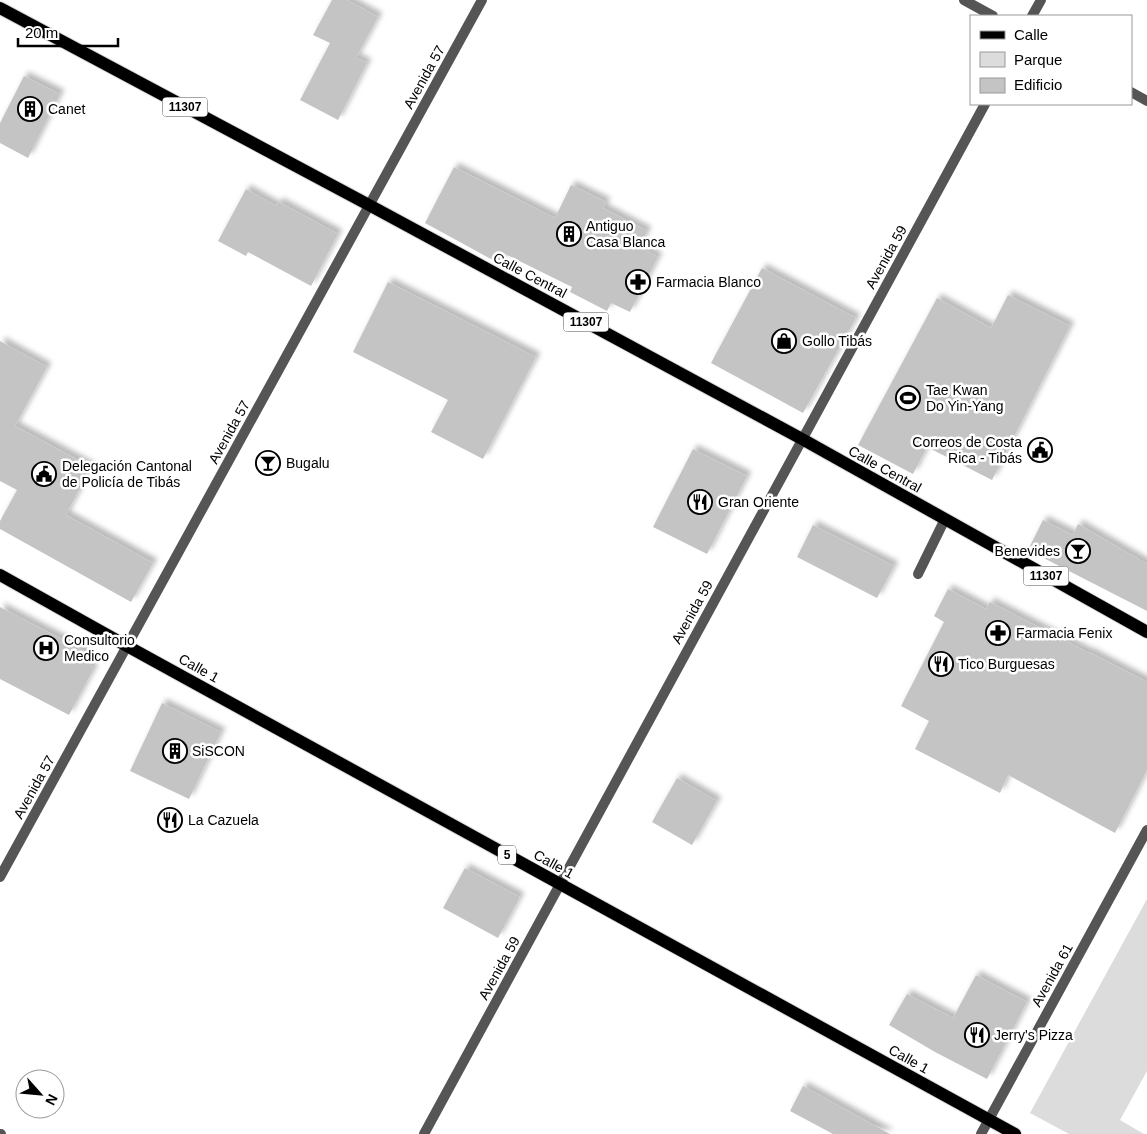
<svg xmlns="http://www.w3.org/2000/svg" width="1147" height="1134" font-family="Helvetica,sans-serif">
	<defs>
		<filter id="shadow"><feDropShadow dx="4.5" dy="-4.5" stdDeviation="2.5" flood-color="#0004"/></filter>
	</defs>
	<rect width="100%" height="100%" fill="#fff"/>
	<path fill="#dcdcdc" d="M1147,899V1071L1120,1120L1144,1134H1069L1030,1113Z"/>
	<path fill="#c4c4c4" filter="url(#shadow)" d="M332,0H347L378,17L356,58L367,63L338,120L300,100L330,43L313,35Z
		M24,76L60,94L28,158L0,143V123Z
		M454,167L555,218L571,185L606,202L603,208L647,231L639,247L658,257L630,312L611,303L607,311L570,292L572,287L505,254L500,264L425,223Z
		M246,189L276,206L279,202L338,234L311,286L248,252L246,256L218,241Z
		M762,268L856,318L803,413L711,363Z
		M388,282L536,357L483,459L431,432L448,400L353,352Z
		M1008,295L1070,326L992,480L927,447L913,474L858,445L937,298L991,328Z
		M0,341L47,367L15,426L91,467L66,515L153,563L131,602L0,529V521L17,490L0,481Z
		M693,449L747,476L707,554L653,527Z
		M1043,520L1073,535L1078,524L1147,564V611L1028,550Z
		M813,525L894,566L877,598L797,557Z
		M948,589L986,609L990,602L1089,653V652L1147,682V770L1115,833L1008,775L1000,793L915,749L929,721L901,706L944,622L934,616Z
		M0,607L86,652L93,670L69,715L0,679Z
		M162,703L221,732L189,799L130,771Z
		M677,778L717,801L692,845L652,822Z
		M465,868L520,897L498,938L443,908Z
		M976,975L1027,1002L987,1079L935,1052L889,1025L907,994L953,1018Z
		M803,1086L890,1134H833L790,1111Z"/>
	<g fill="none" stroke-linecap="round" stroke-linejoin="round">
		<defs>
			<path id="primary" d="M0,8L369,205L802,439L1147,632
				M0,575L127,646L1015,1134"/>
		</defs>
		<use href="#primary" stroke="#dbdbdb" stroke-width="14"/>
		<path stroke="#555" stroke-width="10" d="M918,574L945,519"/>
		<path stroke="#555" stroke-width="10" d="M964,0L993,16
			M1032,16L1041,0
			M1131,92L1147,101
			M0,877L482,0
			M0,1134H1
			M424,1134L985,104
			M981,1134L1147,830"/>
		<use href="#primary" stroke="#000" stroke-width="12"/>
	</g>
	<defs>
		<symbol id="building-ring" viewBox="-11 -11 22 22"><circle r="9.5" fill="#fff" stroke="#000" stroke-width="1.5"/><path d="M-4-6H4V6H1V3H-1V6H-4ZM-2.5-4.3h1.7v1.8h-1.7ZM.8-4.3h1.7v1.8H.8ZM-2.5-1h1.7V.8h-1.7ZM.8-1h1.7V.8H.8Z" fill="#000"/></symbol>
		<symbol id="pharmacy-ring" viewBox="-11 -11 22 22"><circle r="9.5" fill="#fff" stroke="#000" stroke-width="1.5"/><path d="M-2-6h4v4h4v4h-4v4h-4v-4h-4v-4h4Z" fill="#000"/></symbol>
		<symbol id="shop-ring" viewBox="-11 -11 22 22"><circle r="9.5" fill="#fff" stroke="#000" stroke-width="1.5"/><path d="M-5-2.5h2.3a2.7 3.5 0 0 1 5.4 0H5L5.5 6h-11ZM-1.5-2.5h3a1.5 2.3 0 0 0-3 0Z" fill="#000"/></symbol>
		<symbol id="stadium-ring" viewBox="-11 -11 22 22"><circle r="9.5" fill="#fff" stroke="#000" stroke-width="1.5"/><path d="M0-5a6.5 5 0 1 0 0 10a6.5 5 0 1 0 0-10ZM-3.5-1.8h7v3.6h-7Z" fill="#000"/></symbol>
		<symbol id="civic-ring" viewBox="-11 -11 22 22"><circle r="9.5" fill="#fff" stroke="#000" stroke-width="1.5"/><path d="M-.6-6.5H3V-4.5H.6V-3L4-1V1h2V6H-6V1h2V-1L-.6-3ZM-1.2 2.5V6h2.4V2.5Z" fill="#000"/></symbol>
		<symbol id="bar-ring" viewBox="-11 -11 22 22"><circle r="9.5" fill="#fff" stroke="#000" stroke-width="1.5"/><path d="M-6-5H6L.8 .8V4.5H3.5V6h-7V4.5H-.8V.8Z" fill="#000"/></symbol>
		<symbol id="restaurant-ring" viewBox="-11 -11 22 22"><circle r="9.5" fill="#fff" stroke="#000" stroke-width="1.5"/><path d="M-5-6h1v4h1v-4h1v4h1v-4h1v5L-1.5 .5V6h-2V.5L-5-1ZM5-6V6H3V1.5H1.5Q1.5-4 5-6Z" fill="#000"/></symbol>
		<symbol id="hospital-ring" viewBox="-11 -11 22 22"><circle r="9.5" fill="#fff" stroke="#000" stroke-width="1.5"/><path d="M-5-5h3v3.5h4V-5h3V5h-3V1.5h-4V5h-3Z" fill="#000"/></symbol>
	</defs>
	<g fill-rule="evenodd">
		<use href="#building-ring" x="16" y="95" width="28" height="28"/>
		<use href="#building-ring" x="555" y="220" width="28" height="28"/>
		<use href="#pharmacy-ring" x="624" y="268" width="28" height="28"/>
		<use href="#shop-ring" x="770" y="327" width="28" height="28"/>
		<use href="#stadium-ring" x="894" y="384" width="28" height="28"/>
		<use href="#civic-ring" x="1026" y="436" width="28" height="28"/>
		<use href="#bar-ring" x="254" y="449" width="28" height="28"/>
		<use href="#civic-ring" x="30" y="460" width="28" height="28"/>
		<use href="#restaurant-ring" x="686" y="488" width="28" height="28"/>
		<use href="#bar-ring" x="1064" y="537" width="28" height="28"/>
		<use href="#pharmacy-ring" x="984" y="619" width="28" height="28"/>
		<use href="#hospital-ring" x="32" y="634" width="28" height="28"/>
		<use href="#restaurant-ring" x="927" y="650" width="28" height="28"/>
		<use href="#building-ring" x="161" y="737" width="28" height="28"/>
		<use href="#restaurant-ring" x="156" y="806" width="28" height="28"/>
		<use href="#restaurant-ring" x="963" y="1021" width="28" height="28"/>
	</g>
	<g text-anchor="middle" stroke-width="5" stroke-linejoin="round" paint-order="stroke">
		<g fill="#fff" stroke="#4c4c4c" stroke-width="1">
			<rect x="162.5" y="97.5" width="45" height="19" rx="4"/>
			<rect x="563.5" y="312.5" width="45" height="19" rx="4"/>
			<rect x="1023.5" y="566.5" width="45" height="19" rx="4"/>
			<rect x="498" y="845.5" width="18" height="19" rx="4"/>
		</g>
		<g font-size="12" font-weight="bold" fill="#000">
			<text x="185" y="111">11307</text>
			<text x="586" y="326">11307</text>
			<text x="1046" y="580">11307</text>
			<text x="507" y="859">5</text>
		</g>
		<g font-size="14" fill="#000" stroke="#fff">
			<text transform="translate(424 77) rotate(-61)" y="5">Avenida 57</text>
			<text transform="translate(886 257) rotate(-61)" y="5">Avenida 59</text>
			<text transform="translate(530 275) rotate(28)" y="5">Calle Central</text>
			<text transform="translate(229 432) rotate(-61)" y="5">Avenida 57</text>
			<text transform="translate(885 469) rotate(29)" y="5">Calle Central</text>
			<text transform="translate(692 612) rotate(-61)" y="5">Avenida 59</text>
			<text transform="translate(199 668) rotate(29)" y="5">Calle 1</text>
			<text transform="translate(34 787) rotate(-61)" y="5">Avenida 57</text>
			<text transform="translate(554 864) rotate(29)" y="5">Calle 1</text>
			<text transform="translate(499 968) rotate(-61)" y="5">Avenida 59</text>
			<text transform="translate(1052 975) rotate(-61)" y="5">Avenida 61</text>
			<text transform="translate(909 1059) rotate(29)" y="5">Calle 1</text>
		</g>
		<g font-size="14" fill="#000" stroke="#fff" text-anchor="start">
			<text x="48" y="114">Canet</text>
			<text x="586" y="231">Antiguo<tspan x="586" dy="16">Casa Blanca</tspan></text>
			<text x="656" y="287">Farmacia Blanco</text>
			<text x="802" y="346">Gollo Tibás</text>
			<text x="926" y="395">Tae Kwan<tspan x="926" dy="16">Do Yin-Yang</tspan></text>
			<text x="1022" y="447" text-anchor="end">Correos de Costa<tspan x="1022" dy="16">Rica - Tibás</tspan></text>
			<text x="286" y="468">Bugalu</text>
			<text x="62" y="471">Delegación Cantonal<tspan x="62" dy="16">de Policía de Tibás</tspan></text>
			<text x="718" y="507">Gran Oriente</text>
			<text x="1060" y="556" text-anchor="end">Benevides</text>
			<text x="1016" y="638">Farmacia Fenix</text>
			<text x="64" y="645">Consultorio<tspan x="64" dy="16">Medico</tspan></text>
			<text x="958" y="669">Tico Burguesas</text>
			<text x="192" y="756">SiSCON</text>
			<text x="188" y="825">La Cazuela</text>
			<text x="994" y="1040">Jerry's Pizza</text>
		</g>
	</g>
	<rect x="970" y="15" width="162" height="90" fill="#ffffff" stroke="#999999"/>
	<rect x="980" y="31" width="25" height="8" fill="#000000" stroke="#999999"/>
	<text x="1014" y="40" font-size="15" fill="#000000">Calle</text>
	<rect x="980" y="52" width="25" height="15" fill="#dcdcdc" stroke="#999999"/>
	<text x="1014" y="65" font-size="15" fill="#000000">Parque</text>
	<rect x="980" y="78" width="25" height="15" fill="#c4c4c4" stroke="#999999"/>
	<text x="1014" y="90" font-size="15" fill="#000000">Edificio</text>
	<g transform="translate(40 1094) rotate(117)"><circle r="24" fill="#ffffff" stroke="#999999"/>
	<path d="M0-4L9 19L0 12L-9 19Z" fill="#000000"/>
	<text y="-8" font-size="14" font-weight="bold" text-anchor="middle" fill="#000000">N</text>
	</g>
	<path d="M18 38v8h100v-8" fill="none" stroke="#000000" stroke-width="2.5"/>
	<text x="25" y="38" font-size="15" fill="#000000" stroke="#ffffff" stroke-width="4" paint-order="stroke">20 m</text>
</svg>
